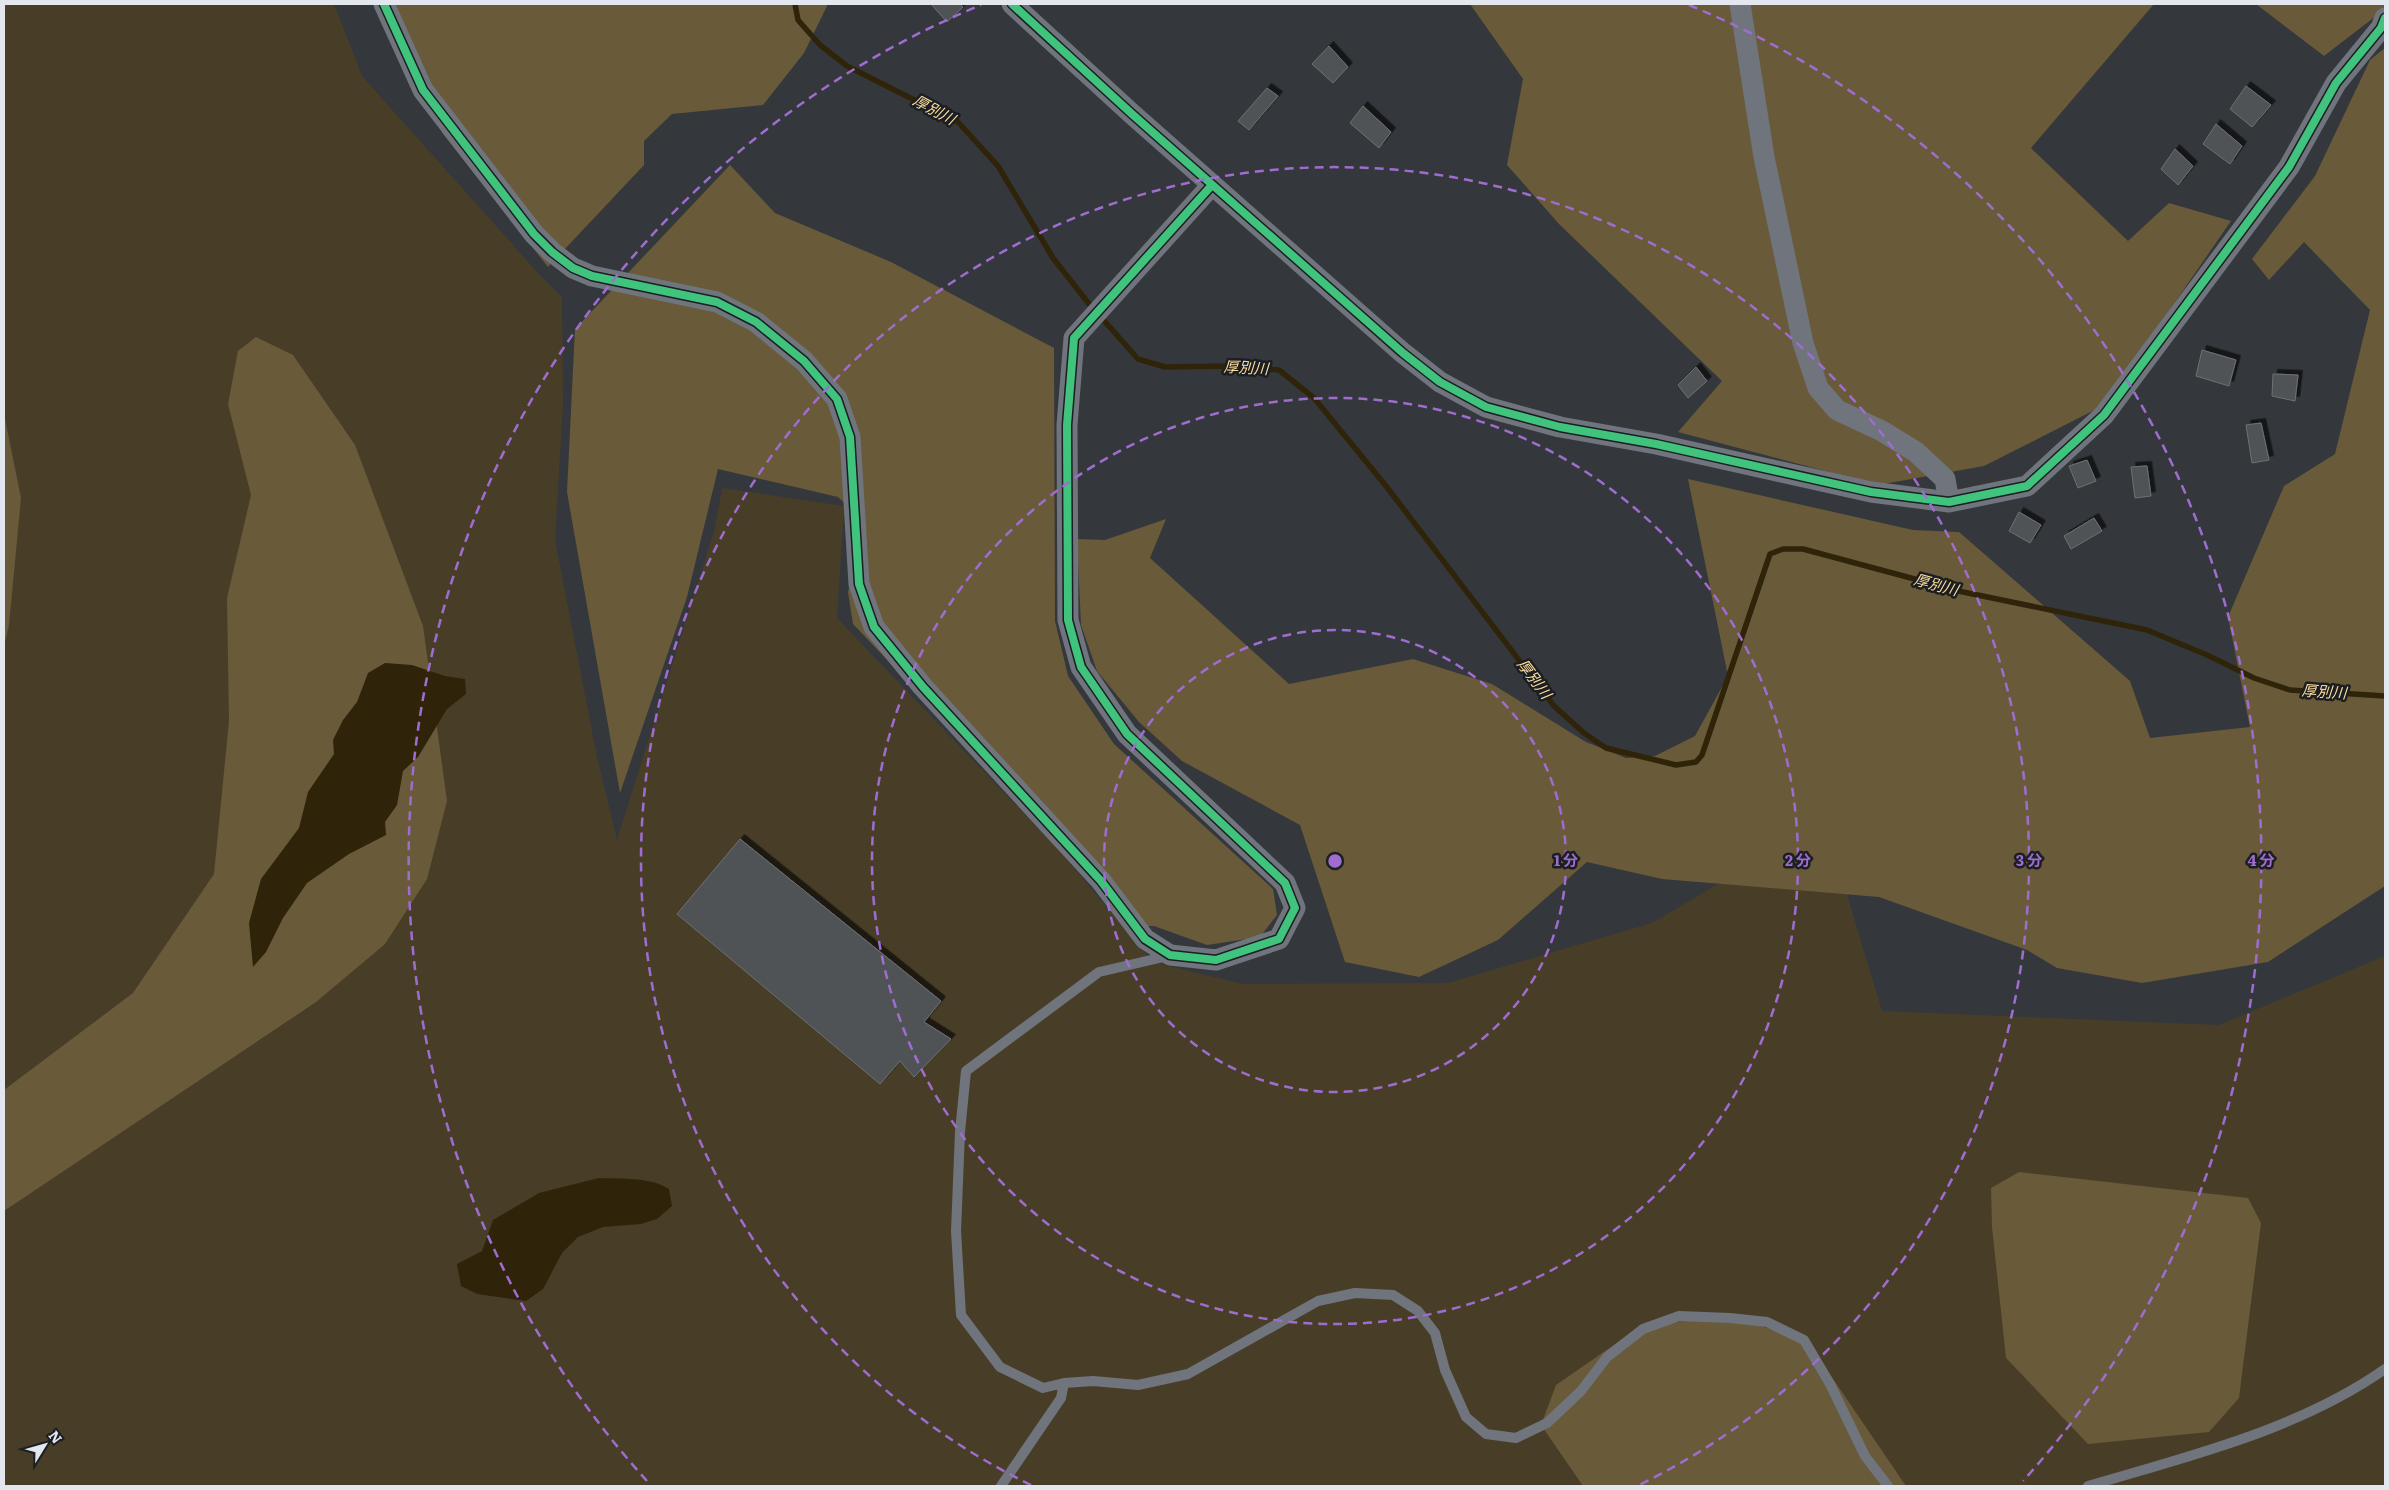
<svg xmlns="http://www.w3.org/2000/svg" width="2389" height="1490" font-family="Literata,'Noto Sans JP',serif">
	<defs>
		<filter id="shadow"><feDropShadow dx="4.5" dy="-4.5" stdDeviation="0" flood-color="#0009"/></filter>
	</defs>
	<rect width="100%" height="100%" fill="#34383c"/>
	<path fill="#483e28" d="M4,4H334L362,76L538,273L562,297L563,404L555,540L597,757L617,840L714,532L722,488L844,506L837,618L1057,848L1153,962L1243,984L1448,983L1652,923L1743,869L1844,885L1882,1011L2219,1025L2385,956V1486H4Z"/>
	<path fill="#695a39" d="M377,4H828L804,53L763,105L672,114L644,141V165L548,267L443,134Z
		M1470,4H2154L2031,148L2128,241L2169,203L2231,221L2171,308L2124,395L1984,466L1878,485L1678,432L1722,381L1559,224L1507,165L1523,79Z
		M2256,4H2385V9L2324,56Z
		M2385,48V886L2268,962L2142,983L2057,968L2027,950L1879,897L1662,879L1587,862L1498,940L1419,977L1345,962L1300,825L1182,761L1139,722L1097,671L1081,625L1077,539L1105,540L1166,519L1150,558L1289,684L1413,659L1492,684L1586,742L1626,758L1655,756L1695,736L1728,676L1688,479L1913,530L1959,532L2130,681L2150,738L2250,727L2228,617L2284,486L2335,454L2370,310L2304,242L2269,280L2252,259L2315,176L2370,60Z
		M730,165L775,213L891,262L1054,348L1055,621L1068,676L1114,744L1273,889L1277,915L1260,937L1207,945L1154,926H1140L853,624L848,592L865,522L838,497L718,469L687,597L620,793L567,492L575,329Z
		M256,337L293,355L355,445L423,626L447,801L427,879L385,944L316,1002L4,1211V1090L133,993L214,874L229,721L227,598L251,495L228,404L238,351Z
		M4,414L21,498L9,625L4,646Z
		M2019,1172L2248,1198L2261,1223L2239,1398L2209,1432L2088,1444L2006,1358L1992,1227L1991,1188Z
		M1718,1314L1789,1334L1818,1357L1906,1486H1583L1541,1425L1556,1385L1634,1331Z"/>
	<path fill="#2f2409" d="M385,663L412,665L445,676L465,679L466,694L447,709L418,757L403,771L397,805L385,822L386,835L349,854L307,883L283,918L266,952L253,967L249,923L261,879L299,828L308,792L334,754L333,740L343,720L357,702L368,673Z
		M599,1178C622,1179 650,1177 669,1189L672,1206L657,1219L641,1224L603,1227L578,1237L562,1253L543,1289L526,1301L477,1294L461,1286L457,1264L482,1251L493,1220L539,1193Z"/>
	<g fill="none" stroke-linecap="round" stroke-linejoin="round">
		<path stroke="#2f2409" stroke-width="5.5" d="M795,4L798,20L820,45L847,66L958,122L998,166L1053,258L1093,309
			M1100,316L1138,359L1165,367L1228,366L1279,370L1314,398L1386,486L1554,706L1584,733L1606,748L1676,765L1696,762L1702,755L1770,554L1783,549H1803L1963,592L2147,630L2207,655L2254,678L2290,690L2385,696"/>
	</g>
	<path fill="#4f5255" stroke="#6d7175" filter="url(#shadow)" d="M931,4H960L963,7L947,22Z
		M1329,46L1348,67L1333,83L1312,64Z
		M2246,86L2271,105L2252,127L2230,109Z
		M1267,88L1278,96L1249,130L1238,121Z
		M1363,106L1391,132L1379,148L1350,123Z
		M2216,124L2242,146L2230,164L2203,144Z
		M2175,149L2193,166L2178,185L2161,169Z
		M2202,350L2236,360L2229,386L2196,376Z
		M1696,367L1707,381L1688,398L1678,385Z
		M2273,374L2298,375L2295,401L2272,396Z
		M2261,423L2269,460L2252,463L2246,425Z
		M2087,460L2096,481L2078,488L2069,466Z
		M2147,466L2151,496L2135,498L2131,467Z
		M2019,512L2041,525L2030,543L2009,531Z
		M2094,518L2102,531L2071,549L2064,536Z
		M740,839L941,1001L924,1022L951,1039L914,1077L900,1061L880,1084L677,914Z"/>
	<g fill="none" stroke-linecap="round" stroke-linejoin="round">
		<path stroke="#70747d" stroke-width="10" d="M1168,956L1099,972L966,1071L960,1132L956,1231L961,1315L1000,1367L1043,1388L1064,1383L1093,1381L1138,1385L1188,1374L1318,1301L1355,1293L1393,1295L1418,1311L1435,1333L1445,1370L1466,1417L1486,1434L1516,1438L1547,1423L1581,1391L1607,1357L1643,1329L1679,1316L1730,1318L1767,1322L1804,1340L1830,1384L1865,1456L1888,1486
			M1001,1486L1061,1398L1064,1383
			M2088,1486C2189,1456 2298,1430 2385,1369"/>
		<path stroke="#70747d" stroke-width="21" d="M384,4L423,90L534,234L552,252L573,268L592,276L717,302L756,322L804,361L837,399L850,437L859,584L874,627L923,687L1101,881L1145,939L1170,955L1216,960L1279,939L1295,908L1285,883L1127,734L1081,667L1068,620L1067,425L1074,338L1212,185
			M1012,4L1132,114L1403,353L1440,382L1486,407L1560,427L1656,444L1871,492L1949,502L2027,486L2104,415L2289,167L2336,83L2381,28L2385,18
			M1740,4L1764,157L1803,343L1818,388L1837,410L1882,431L1916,452L1945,479L1949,502"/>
		<defs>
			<path id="cycleway" d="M384,4L423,90L534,234L552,252L573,268L592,276L717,302L756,322L804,361L837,399L850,437L859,584L874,627L923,687L1101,881L1145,939L1170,955L1216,960L1279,939L1295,908L1285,883L1127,734L1081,667L1068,620L1067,425L1074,338L1212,185
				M1012,4L1132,114L1403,353L1440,382L1486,407L1560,427L1656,444L1871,492L1949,502L2027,486L2104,415L2289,167L2336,83L2381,28L2385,18"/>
		</defs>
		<use href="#cycleway" stroke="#1b1e22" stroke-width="11"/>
		<use href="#cycleway" stroke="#40c37c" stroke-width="8"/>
	</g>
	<g fill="none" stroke="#9f6dcf" stroke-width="2.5" stroke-dasharray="9 6">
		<circle cx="1335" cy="861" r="231"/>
		<circle cx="1335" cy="861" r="463"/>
		<path d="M1031 1485A694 694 0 1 1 1639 1485"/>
		<path d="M647 1481A926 926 0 0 1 981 5M1689 5A926 926 0 0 1 2023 1481"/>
	</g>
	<g text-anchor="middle" stroke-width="5" stroke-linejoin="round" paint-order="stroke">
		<g font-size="15" font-style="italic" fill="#fdde9c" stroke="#1b1e22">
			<text transform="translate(934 110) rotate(28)" y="5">厚別川</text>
			<text transform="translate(1246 368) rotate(3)" y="5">厚別川</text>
			<text transform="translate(1936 585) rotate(15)" y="5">厚別川</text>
			<text transform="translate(1534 679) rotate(53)" y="5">厚別川</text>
			<text transform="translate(2324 692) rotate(4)" y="5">厚別川</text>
		</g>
	</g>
	<circle cx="1335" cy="861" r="8" fill="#9f6dcf" stroke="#1b1e22" stroke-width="2.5"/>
	<g font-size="15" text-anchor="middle" font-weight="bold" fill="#9f6dcf" stroke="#1b1e22" stroke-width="5" stroke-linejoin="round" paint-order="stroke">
		<text x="1566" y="866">1 分</text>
		<text x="1798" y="866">2 分</text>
		<text x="2029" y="866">3 分</text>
		<text x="2261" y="866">4 分</text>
	</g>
	<rect width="2389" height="1490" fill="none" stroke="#e3e7ee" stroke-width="10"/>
	<g transform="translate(45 1445) rotate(53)" stroke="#1b1e22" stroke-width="4" paint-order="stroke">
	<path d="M0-4L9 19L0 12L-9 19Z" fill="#e3e7ee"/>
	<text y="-8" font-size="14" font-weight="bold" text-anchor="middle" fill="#e3e7ee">N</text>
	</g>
</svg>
